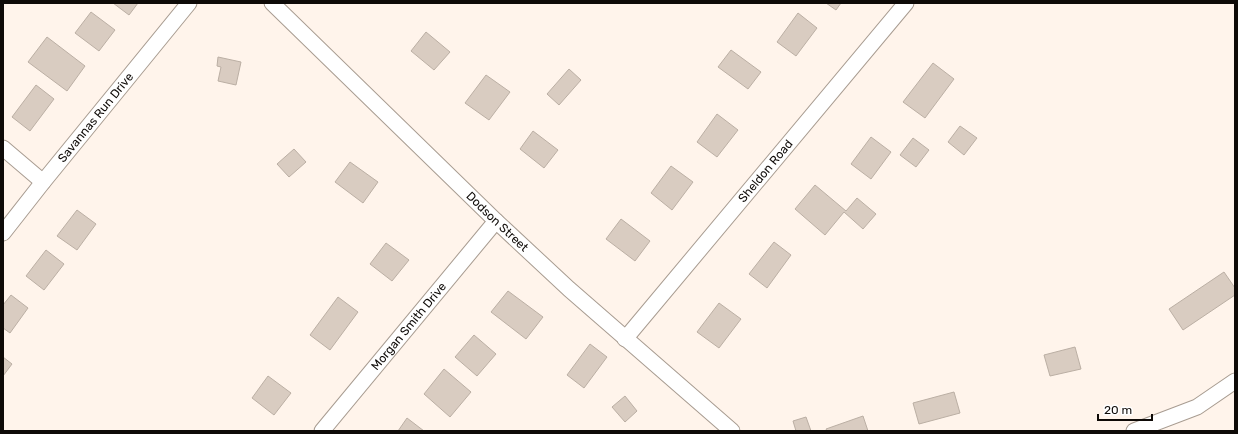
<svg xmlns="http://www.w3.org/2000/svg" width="1238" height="434" font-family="Rubik,sans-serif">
	<rect width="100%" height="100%" fill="#fff4eb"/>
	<path fill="#d9ccc1" stroke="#bbafa4" d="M113,3H138L129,15Z
		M826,3H841L836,10Z
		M91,12L115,30L99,51L75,33Z
		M798,13L817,28L796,56L777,42Z
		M426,32L450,52L434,70L411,51Z
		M47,37L85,66L67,91L28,62Z
		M731,50L761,72L748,89L718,67Z
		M218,57L241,62L236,85L218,81L221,67L217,66Z
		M933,63L954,79L925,118L903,102Z
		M569,69L581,80L559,105L547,94Z
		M486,75L510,92L489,120L465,103Z
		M36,85L54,99L30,131L12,117Z
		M717,114L738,130L717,157L697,142Z
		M960,126L977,138L964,155L948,142Z
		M533,131L558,150L544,168L520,149Z
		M871,137L891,152L871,179L851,164Z
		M913,138L929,150L916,167L900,155Z
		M294,149L306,162L289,177L277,164Z
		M350,162L378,182L363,203L335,182Z
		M671,166L693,182L672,210L651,193Z
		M815,185L846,211L857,198L876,214L863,229L844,212L825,235L795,209Z
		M77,210L96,224L77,250L57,236Z
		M621,219L650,241L635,261L606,239Z
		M774,242L791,255L767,288L749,274Z
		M386,243L409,260L392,281L370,264Z
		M46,250L64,264L44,290L26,276Z
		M1224,272L1235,288V295L1183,330L1169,309Z
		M508,291L543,317L526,339L491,312Z
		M11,295L28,308L10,333L3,328V305Z
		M338,297L358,312L330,350L310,335Z
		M719,303L741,319L719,348L697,332Z
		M474,335L496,354L477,376L455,357Z
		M590,344L607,357L584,388L567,375Z
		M1075,347L1081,369L1050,376L1044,355Z
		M3,357L12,364L3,376Z
		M444,369L471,392L450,417L424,394Z
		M268,376L291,393L274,415L252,398Z
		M954,392L960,413L919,424L913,403Z
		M625,396L637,411L625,422L612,407Z
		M863,416L868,431H827L826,429Z
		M806,417L811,431H796L793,421Z
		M407,418L424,431H398Z"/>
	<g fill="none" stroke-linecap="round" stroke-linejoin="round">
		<defs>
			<g id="minor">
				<path id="s1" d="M272,3L496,221L569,289L732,431"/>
				<path d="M3,148L43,182"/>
				<path id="s2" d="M3,233L43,182L189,3"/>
				<path id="s3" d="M625,339L906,3"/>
				<path id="s4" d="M322,431L496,221"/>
				<path d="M1134,431L1197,407L1235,381"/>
			</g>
		</defs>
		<use href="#minor" stroke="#a89c91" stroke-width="17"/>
		<use href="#minor" stroke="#fff" stroke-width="15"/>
	</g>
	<g text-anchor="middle" stroke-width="3.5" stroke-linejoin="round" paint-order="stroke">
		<g font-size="12" fill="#0e0a07" stroke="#fff">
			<text dy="4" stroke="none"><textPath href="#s2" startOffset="148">Savannas Run Drive</textPath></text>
			<text dy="4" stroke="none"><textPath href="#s3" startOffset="219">Sheldon Road</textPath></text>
			<text dy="4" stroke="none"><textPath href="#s1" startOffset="314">Dodson Street</textPath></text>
			<text dy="4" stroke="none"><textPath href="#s4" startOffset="136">Morgan Smith Drive</textPath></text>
		</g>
	</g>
	<rect width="1238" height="434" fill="none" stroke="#0e0a07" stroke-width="8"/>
	<path d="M1098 414v6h54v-6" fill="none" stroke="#0e0a07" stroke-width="2"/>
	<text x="1104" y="414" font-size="12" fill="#0e0a07" stroke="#ffffff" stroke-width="3" paint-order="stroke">20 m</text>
</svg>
